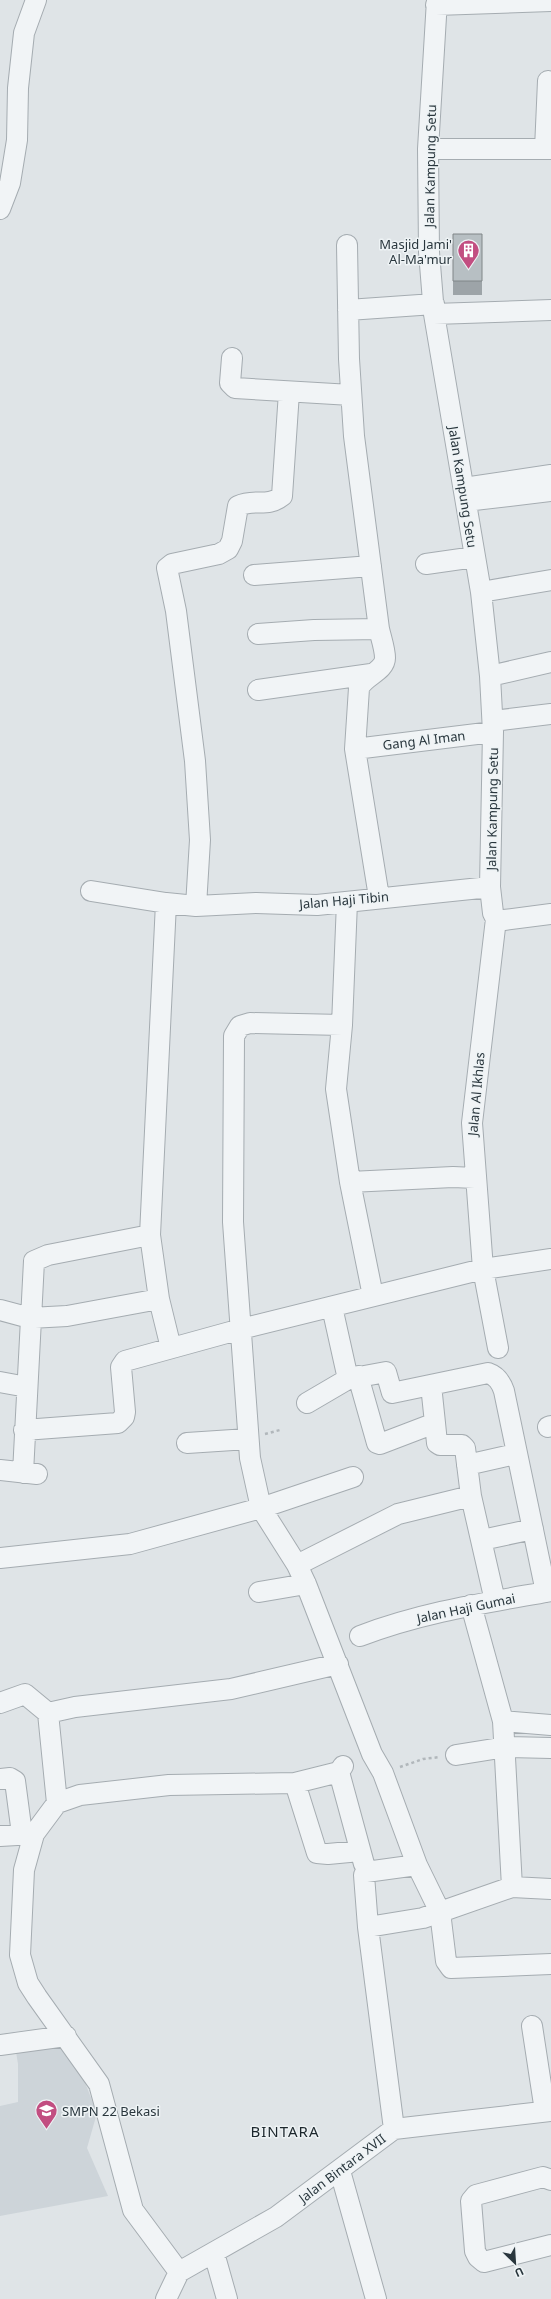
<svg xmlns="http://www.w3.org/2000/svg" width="551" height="2299" font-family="'Noto Sans',sans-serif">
	<rect width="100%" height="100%" fill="#dfe4e7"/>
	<path fill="#cdd4d9" d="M60,2047L84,2080L97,2113L87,2148L108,2196L0,2216V2106L18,2102V2064L16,2052Z"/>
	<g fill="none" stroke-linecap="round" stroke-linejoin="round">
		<defs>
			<path id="minor" d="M437,0L428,149L429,252L434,314L481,592L490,676L493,732L490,887L493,913L496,919L504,920L551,914
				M436,5L551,1
				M428,149H551
				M545,149L548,81
				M0,209L10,183L17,140L18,88L24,33L36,0
				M347,245L349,359L354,436L379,629C381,638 385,649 385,658C385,671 364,676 359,688L355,749L379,897
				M348,310L434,304
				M434,314L551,310
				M232,358L230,383L235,388L351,395
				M464,488L551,475
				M466,501L551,491
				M426,564L475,557
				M254,575L371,566
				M481,592L551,580
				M258,634L314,630L379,629
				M490,676L551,662
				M258,690L371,674
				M493,721L551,714
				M355,749L493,732
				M91,891L166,903
				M347,902L342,1025L250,1023L240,1026L234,1036L233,1222L250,1458L261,1508L297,1565L306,1584L372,1754L383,1773L417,1865L366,1872L364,1875L368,1927L394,2129
				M196,906L200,840L195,761L176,611L167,568L172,564L219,554L228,549L232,541L238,506C255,498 267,508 282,496L289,392
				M496,919L472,1123L483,1269L498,1348
				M342,1025L336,1089L350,1182L373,1296
				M350,1182L453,1177L475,1178
				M332,1307L348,1379
				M0,1310L30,1318L67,1316L159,1299
				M171,1348L159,1299L150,1235L166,903L196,906L256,903L317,905L490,887
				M358,1376L377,1443L380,1444L435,1423L431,1385
				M0,1382L27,1387
				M307,1403L348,1379L386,1372L392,1393L488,1373C497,1376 501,1382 504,1391L546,1592
				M435,1423L437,1443L440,1445H462L465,1448L471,1496L495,1601
				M548,1427L551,1426
				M24,1430L118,1423L124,1417L125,1412L121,1367L125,1361L241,1329L483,1269L551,1259
				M187,1443L248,1439
				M467,1465L516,1454
				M0,1470L37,1474
				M23,1473L34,1261L48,1255L150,1235
				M482,1540L533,1529
				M0,1558L130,1544L261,1508L353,1477
				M297,1565L398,1514L471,1496
				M259,1592L306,1584
				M471,1605L503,1721L512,1887
				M360,1636C423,1612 485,1603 551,1591
				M0,1703L25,1694L48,1713L75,1707L231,1689L338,1664
				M48,1713L57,1803
				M503,1721L551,1725
				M456,1755L506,1747L551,1748
				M339,1772L364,1864
				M0,1779L10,1778L15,1781L22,1834
				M295,1783L317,1853L328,1854L360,1851
				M0,1836L34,1834
				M417,1865L440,1912L446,1961L451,1968L551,1964
				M368,1927L423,1918L512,1887L551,1889
				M532,2026L545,2111
				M0,2045L66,2036
				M340,2171L376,2299
				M551,2180L543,2177L476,2195L471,2201L475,2251L478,2257L484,2262L551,2245
				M214,2253L227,2299
				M179,2272L133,2210L99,2084L37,1997L28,1983L20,1955L24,1870L34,1834L57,1803L80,1795L169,1785L295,1783L339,1772L343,1766
				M166,2299L179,2272L276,2217L394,2129L551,2111"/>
		</defs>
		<use href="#minor" stroke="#a5acb1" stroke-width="22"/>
		<path stroke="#b1b7bb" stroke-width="2.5" stroke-dasharray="3 3" stroke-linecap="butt" d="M265,1434L280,1430
			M400,1767L423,1759L440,1757"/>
		<use href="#minor" stroke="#f1f4f6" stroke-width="20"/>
	</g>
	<path fill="#9da4a8" d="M453,234H482V295H453Z"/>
	<path fill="#b7bfc3" stroke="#808688" d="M453,234H482V281H453Z"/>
	<defs>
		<symbol id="building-pin" viewBox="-11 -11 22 30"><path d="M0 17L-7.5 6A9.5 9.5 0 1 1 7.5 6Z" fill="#c24e81" stroke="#eef3f5"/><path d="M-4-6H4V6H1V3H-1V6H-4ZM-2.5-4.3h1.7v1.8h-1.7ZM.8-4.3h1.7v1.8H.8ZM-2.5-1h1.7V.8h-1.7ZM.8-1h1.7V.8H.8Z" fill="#fff"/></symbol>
		<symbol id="school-pin" viewBox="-11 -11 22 30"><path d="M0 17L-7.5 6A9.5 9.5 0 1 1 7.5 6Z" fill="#c24e81" stroke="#eef3f5"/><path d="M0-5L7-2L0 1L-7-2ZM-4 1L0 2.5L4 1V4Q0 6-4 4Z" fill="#fff"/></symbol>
	</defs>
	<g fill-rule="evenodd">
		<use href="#building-pin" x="456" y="238" width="25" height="34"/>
		<use href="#school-pin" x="34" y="2098" width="25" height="34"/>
	</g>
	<g text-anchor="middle" stroke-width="3" stroke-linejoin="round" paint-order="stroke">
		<g font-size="13" fill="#29363d" stroke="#eef3f5">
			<text transform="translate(430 166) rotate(-89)" y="5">Jalan Kampung Setu</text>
			<text transform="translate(463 487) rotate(81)" y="5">Jalan Kampung Setu</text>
			<text transform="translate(424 740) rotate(-7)" y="5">Gang Al Iman</text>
			<text transform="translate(492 809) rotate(-89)" y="5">Jalan Kampung Setu</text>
			<text transform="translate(344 900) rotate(-5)" y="5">Jalan Haji Tibin</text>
			<text transform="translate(476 1094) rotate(-85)" y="5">Jalan Al Ikhlas</text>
			<text transform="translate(466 1608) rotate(-12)" y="5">Jalan Haji Gumai</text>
			<text transform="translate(342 2168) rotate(-37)" y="5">Jalan Bintara XVII</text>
		</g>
		<g font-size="13" fill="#29363d" stroke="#eef3f5" text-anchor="end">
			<text x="452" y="249">Masjid Jami'<tspan x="452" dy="15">Al-Ma'mur</tspan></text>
			<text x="62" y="2116" text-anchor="start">SMPN 22 Bekasi</text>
		</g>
		<g font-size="15" letter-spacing="1" fill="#1c272d" stroke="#eef3f5">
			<text x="285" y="2137">BINTARA</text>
		</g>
	</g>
	<g transform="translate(515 2263) rotate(155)" stroke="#eef3f5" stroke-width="3" paint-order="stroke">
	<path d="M0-3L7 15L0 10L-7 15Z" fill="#29363d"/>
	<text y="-6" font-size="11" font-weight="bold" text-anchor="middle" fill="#29363d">U</text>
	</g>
</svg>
